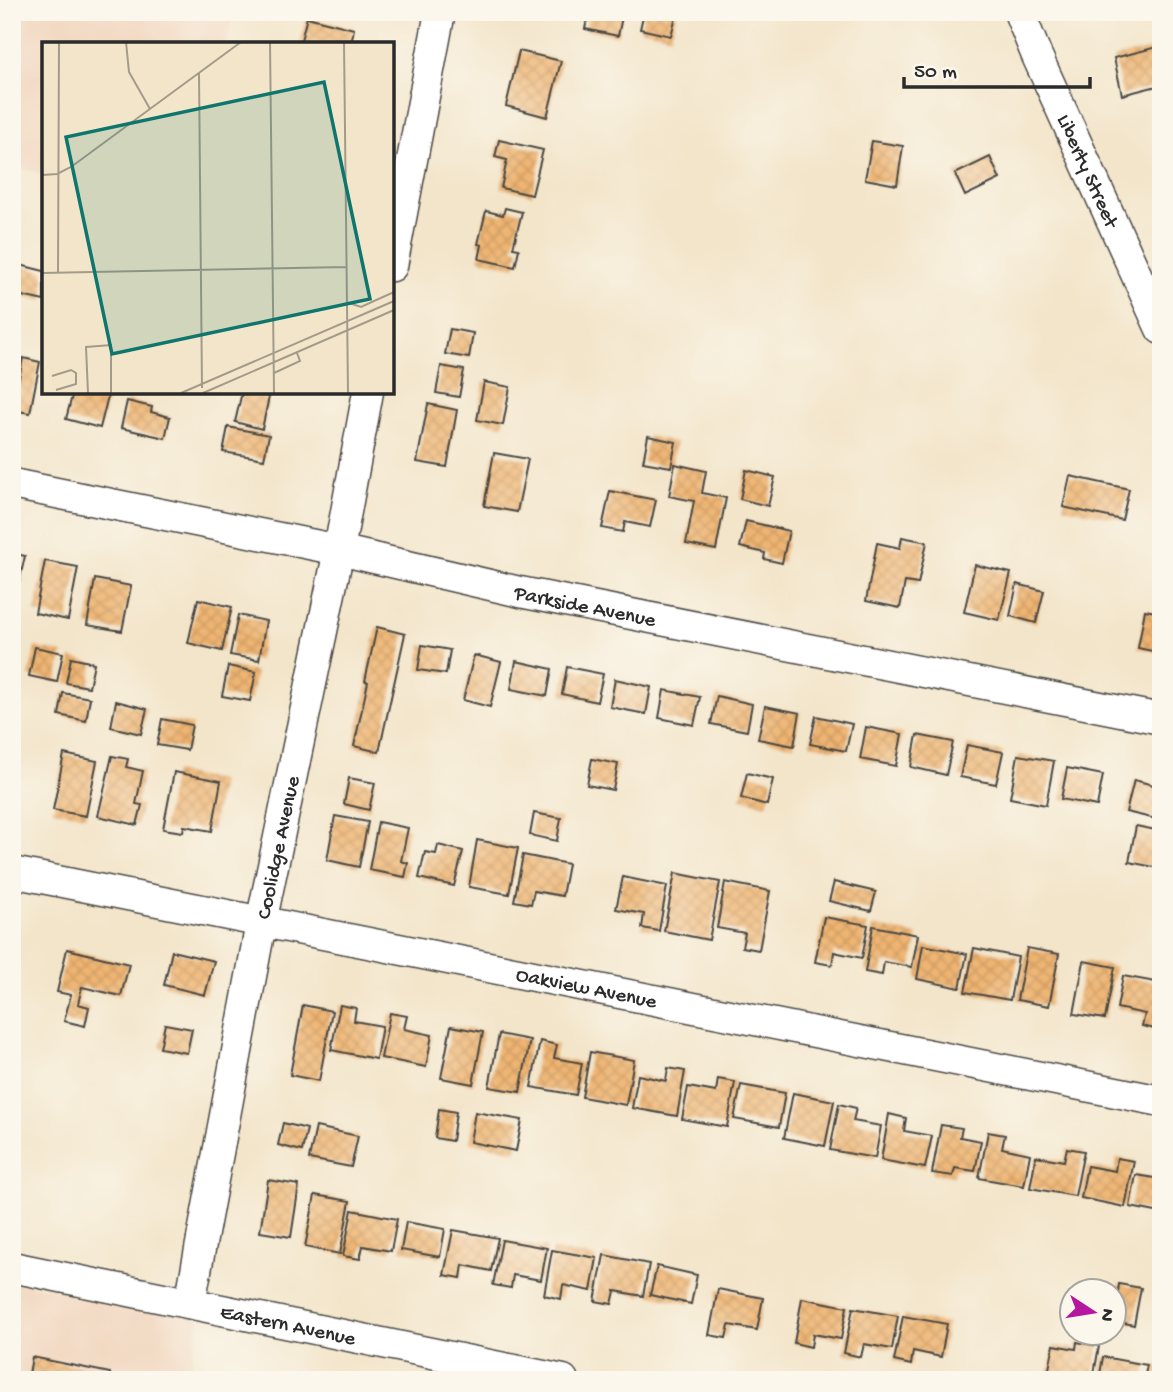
<svg xmlns="http://www.w3.org/2000/svg" width="1173" height="1392" font-family="'Gochi Hand',sans-serif">
	<defs>
		<pattern id="building-cross-hatch" width="8" height="8" patternUnits="userSpaceOnUse" patternTransform="scale(1.75)"><rect width="8" height="8" fill="#efb572"/><path d="M0 0l8 8M0 8l8-8" fill="none" stroke="#cd9c63"/></pattern>
	</defs>
	<rect width="100%" height="100%" fill="#fbf7ec"/>
	<filter id="ink" filterUnits="userSpaceOnUse"><feTurbulence type="fractalNoise" baseFrequency=".0143" numOctaves="2"/><feDisplacementMap in="SourceGraphic" scale="14" xChannelSelector="R" yChannelSelector="G"/><feConvolveMatrix kernelMatrix="1 2 1 2 8 2 1 2 1" color-interpolation-filters="sRGB"/></filter>
	<filter id="wash" filterUnits="userSpaceOnUse"><feTurbulence type="fractalNoise" baseFrequency=".00686" numOctaves="4" result="noise"/><feDisplacementMap in="SourceGraphic" scale="28" xChannelSelector="R" yChannelSelector="G"/><feGaussianBlur stdDeviation="1.57" result="paint"/><feColorMatrix in="noise" values="0 0 0 0 0 0 0 0 0 0 0 0 0 0 0 0 0 1.4 0 .05"/><feComposite in="paint" operator="in"/></filter>
	<g filter="url(#wash)">
		<rect width="100%" height="100%" fill="#f3e5ca"/>
		<path fill="#f1d5bd" d="M12,12H233L227,44H44V174L12,167Z
			M12,1281L200,1317L188,1380H12Z"/>
		<g id="blocks">
			<path fill="url(#building-cross-hatch)" d="M576,12H623L618,36L585,29L587,20L575,17Z
				M644,12H677L671,36L640,29Z
				M307,17L354,29L351,44H300Z
				M1161,46V85L1122,95L1114,58Z
				M519,51L561,61L547,117L506,106Z
				M499,140L543,150L532,195L501,188L507,160L495,157Z
				M872,141L903,146L897,185L865,179Z
				M990,157L1000,179L965,196L955,174Z
				M505,208L522,212L513,248L519,249L515,267L479,259L482,245L478,244L486,211L503,215Z
				M20,265L44,271V301L13,294Z
				M450,329L473,333L469,358L445,354Z
				M23,358L40,362L30,413L12,410V376L19,378Z
				M441,366L464,370L459,397L436,393Z
				M484,382L510,387L503,425L477,420Z
				M73,392H109L100,428L66,419Z
				M242,392H250L269,397L262,429L235,422Z
				M127,401L152,407L151,412L170,417L165,438L121,428Z
				M428,404L457,410L447,467L417,462Z
				M228,427L269,435L264,459L223,452Z
				M648,436L676,442L671,467L643,462Z
				M494,453L528,459L517,512L484,506Z
				M675,464L706,471L702,493L726,498L716,550L686,544L694,501L669,496Z
				M746,470L775,477L768,506L740,499Z
				M1070,476L1129,489L1122,520L1063,507Z
				M610,491L656,500L650,527L625,522L623,532L602,528Z
				M746,521L789,531L782,563L764,559L765,553L740,547Z
				M902,537L927,542L918,584L905,582L900,608L866,601L877,543L900,548Z
				M12,553L25,556L13,609H12Z
				M45,561L78,567L68,620L35,613Z
				M975,565L1011,573L999,620L964,612Z
				M95,579L131,586L122,631L87,625Z
				M1017,584L1044,591L1036,623L1010,616Z
				M198,599L232,607L222,651L188,643Z
				M1145,610L1161,613V653L1138,648Z
				M238,615L266,621L259,660L230,655Z
				M377,627L405,634L379,752L354,746L368,682L365,681Z
				M422,645L450,650L446,674L418,670Z
				M35,647L63,653L57,682L29,676Z
				M474,655L501,662L490,707L463,700Z
				M71,658L94,663L89,687L66,683Z
				M516,661L552,669L547,696L511,689Z
				M228,666L256,672L250,701L222,696Z
				M567,667L603,674L597,702L562,694Z
				M615,679L651,687L646,714L610,707Z
				M664,690L700,697L694,725L659,718Z
				M63,693L90,698L86,721L59,715Z
				M717,696L752,704L747,731L711,724Z
				M116,701L147,709L141,734L111,727Z
				M765,706L800,713L794,746L758,739Z
				M816,716L852,724L846,751L810,744Z
				M162,719L192,725L187,750L157,745Z
				M866,727L902,734L896,766L860,759Z
				M917,735L953,742L946,775L911,767Z
				M967,745L1003,752L996,784L960,777Z
				M64,754L97,761L86,816L53,810Z
				M1018,755L1054,761L1046,805L1010,798Z
				M112,756L128,759L126,767L143,771L136,804L142,805L137,825L98,816Z
				M592,759L618,764L613,790L587,785Z
				M1067,768L1103,775L1097,806L1061,799Z
				M174,772L221,781L212,831L184,826L183,832L163,829Z
				M747,773L773,779L767,805L741,798Z
				M349,778L375,783L369,810L344,804Z
				M1134,780L1161,787V801L1156,819L1126,812Z
				M534,813L561,818L557,841L530,835Z
				M335,816L368,822L359,867L327,860Z
				M378,822L408,828L401,861L408,863L405,877L369,870Z
				M1136,826L1161,831V857L1159,868L1129,862Z
				M477,840L518,848L509,894L469,887Z
				M438,845L463,851L454,886L419,878L425,852L436,854Z
				M523,855L568,864L562,896L534,891L531,904L514,901Z
				M675,873L720,882L709,940L664,931Z
				M623,877L667,886L659,931L642,928L644,914L616,909Z
				M725,882L770,891L759,950L742,947L745,933L717,928Z
				M834,882L876,892L871,911L829,901Z
				M824,917L868,925L862,958L834,952L832,965L815,962Z
				M873,926L918,935L912,967L884,962L882,975L865,972Z
				M923,945L967,954L960,988L917,979Z
				M974,948L1018,957L1010,1000L965,992Z
				M1027,948L1059,954L1049,1006L1017,1000Z
				M67,949L129,964L121,996L82,987L78,1004L89,1007L85,1026L64,1021L71,995L57,992Z
				M172,951L214,961L205,995L164,985Z
				M1084,961L1115,967L1105,1019L1074,1014Z
				M1123,976L1161,983V1021L1159,1030L1142,1026L1145,1014L1117,1008Z
				M303,1005L332,1011L319,1081L290,1075Z
				M340,1005L356,1008L354,1021L382,1026L376,1059L331,1050Z
				M390,1013L407,1016L404,1029L432,1035L426,1067L381,1058Z
				M165,1024L192,1029L187,1053L160,1048Z
				M451,1026L483,1032L473,1084L441,1078Z
				M499,1034L530,1040L520,1092L489,1087Z
				M540,1041L557,1045L554,1058L582,1063L576,1095L531,1087Z
				M590,1052L634,1060L626,1105L582,1097Z
				M668,1068L685,1071L677,1116L632,1108L638,1075L666,1081Z
				M718,1079L735,1082L727,1127L682,1119L688,1087L716,1092Z
				M741,1085L785,1093L779,1127L734,1119Z
				M793,1093L834,1101L825,1146L784,1138Z
				M839,1104L856,1108L853,1121L881,1126L875,1158L830,1150Z
				M439,1109L456,1112L452,1141L435,1138Z
				M475,1112L522,1120L516,1151L470,1142Z
				M889,1114L906,1118L904,1131L932,1136L925,1168L881,1160Z
				M283,1123L307,1129L302,1151L278,1145Z
				M941,1125L962,1128L960,1137L981,1141L975,1171L955,1168L953,1176L932,1173Z
				M316,1127L358,1136L351,1167L309,1159Z
				M988,1132L1005,1135L1002,1148L1030,1154L1024,1186L979,1178Z
				M1067,1148L1084,1151L1075,1196L1030,1188L1036,1156L1064,1161Z
				M1117,1158L1134,1161L1125,1207L1081,1198L1087,1166L1115,1171Z
				M1136,1175L1161,1179V1213L1130,1207Z
				M268,1180L299,1185L291,1237L260,1232Z
				M315,1195L350,1201L340,1254L305,1247Z
				M352,1210L397,1219L391,1251L363,1246L360,1259L343,1256Z
				M406,1222L445,1229L440,1257L401,1250Z
				M453,1230L498,1238L491,1271L463,1265L461,1278L444,1275Z
				M502,1240L547,1248L541,1280L513,1275L511,1288L493,1285Z
				M552,1250L597,1258L591,1291L563,1285L561,1299L544,1295Z
				M604,1255L649,1264L643,1296L615,1291L612,1304L595,1301Z
				M657,1266L697,1275L691,1304L650,1295Z
				M1119,1284L1141,1288L1134,1325L1114,1321Z
				M718,1289L763,1298L757,1330L729,1325L726,1338L709,1335Z
				M802,1298L847,1307L841,1339L813,1334L811,1347L794,1343Z
				M853,1308L898,1316L892,1349L864,1344L861,1357L844,1353Z
				M903,1316L947,1324L941,1357L913,1351L911,1365L894,1361Z
				M1077,1342L1099,1346L1093,1380H1060L1047,1378L1054,1345L1076,1349Z
				M32,1357L110,1373L109,1380H28Z
				M1103,1357L1147,1365L1144,1380H1099Z
				M1156,1365L1161,1366V1380H1153Z"/>
		</g>
	</g>
	<g filter="url(#ink)">
		<use href="#blocks" fill-opacity="0" stroke="#494743" stroke-width="2"/>
		<g fill="none" stroke-linecap="round" stroke-linejoin="round">
			<defs>
				<g id="minor">
					<path id="s1" d="M1019,12L1037,56L1161,329"/>
					<path d="M392,266L440,12"/>
					<path id="s2" d="M12,484L339,550L520,592L1161,719"/>
					<path id="s3" d="M12,872L1161,1101"/>
					<path id="s4" d="M12,1267L563,1380"/>
					<path id="s5" d="M190,1303L261,923L339,550L368,392"/>
				</g>
			</defs>
			<use href="#minor" stroke="#494743" stroke-width="33"/>
			<use href="#minor" stroke="#fff" stroke-width="30"/>
		</g>
	</g>
	<g text-anchor="middle" stroke-width="6" stroke-linejoin="round" paint-order="stroke">
		<g font-size="21" fill="#2b2b2b" stroke="#fbf7ec">
			<text dy="7" stroke="none"><textPath href="#s1" startOffset="173">Liberty Street</textPath></text>
			<text dy="7" stroke="none"><textPath href="#s2" startOffset="586">Parkside Avenue</textPath></text>
			<text dy="7" stroke="none"><textPath href="#s5" startOffset="464">Coolidge Avenue</textPath></text>
			<text dy="7" stroke="none"><textPath href="#s3" startOffset="586">Oakview Avenue</textPath></text>
			<text dy="7" stroke="none"><textPath href="#s4" startOffset="282">Eastern Avenue</textPath></text>
		</g>
	</g>
	<g transform="translate(42 42)">
		<rect width="352" height="352" fill="#f3e5ca"/>
		<path fill="none" stroke="#a39b8a" stroke-width="2" d="M84,0L87,30L108,67M228,0L232,351M302,0L306,351M157,31L160,346M0,133L15,132L29,125L199,0M0,231L304,225M16,231L17,0M304,260L319,265L352,250M232,331L258,319L255,311M10,334L29,328L34,331V342L14,348M46,351L44,305L69,303V351M139,351L352,259M161,351L352,268"/>
		<path fill="#0f766e" fill-opacity="0.15" stroke="#0f766e" stroke-width="3.5" d="M282,40L328,257L70,312L24,95Z"/>
		<rect width="352" height="352" fill="none" stroke="#2b2b2b" stroke-width="3.5"/>
	</g>
	<rect width="1173" height="1392" fill="none" stroke="#fbf7ec" stroke-width="42"/>
	<g transform="translate(1093 1312) rotate(102)"><circle r="33" fill="#fbf7ec" stroke="#a8a59f" stroke-width="2"/>
	<path d="M0-5L12 26L0 18L-12 26Z" fill="#b5179e"/>
	<text y="-10" font-size="19" font-weight="bold" text-anchor="middle" fill="#2b2b2b">N</text>
	</g>
	<path d="M904 77v10h186v-10" fill="none" stroke="#2b2b2b" stroke-width="3.5"/>
	<text x="914" y="77" font-size="21" fill="#2b2b2b" stroke="#fbf7ec" stroke-width="5" paint-order="stroke">50 m</text>
</svg>
